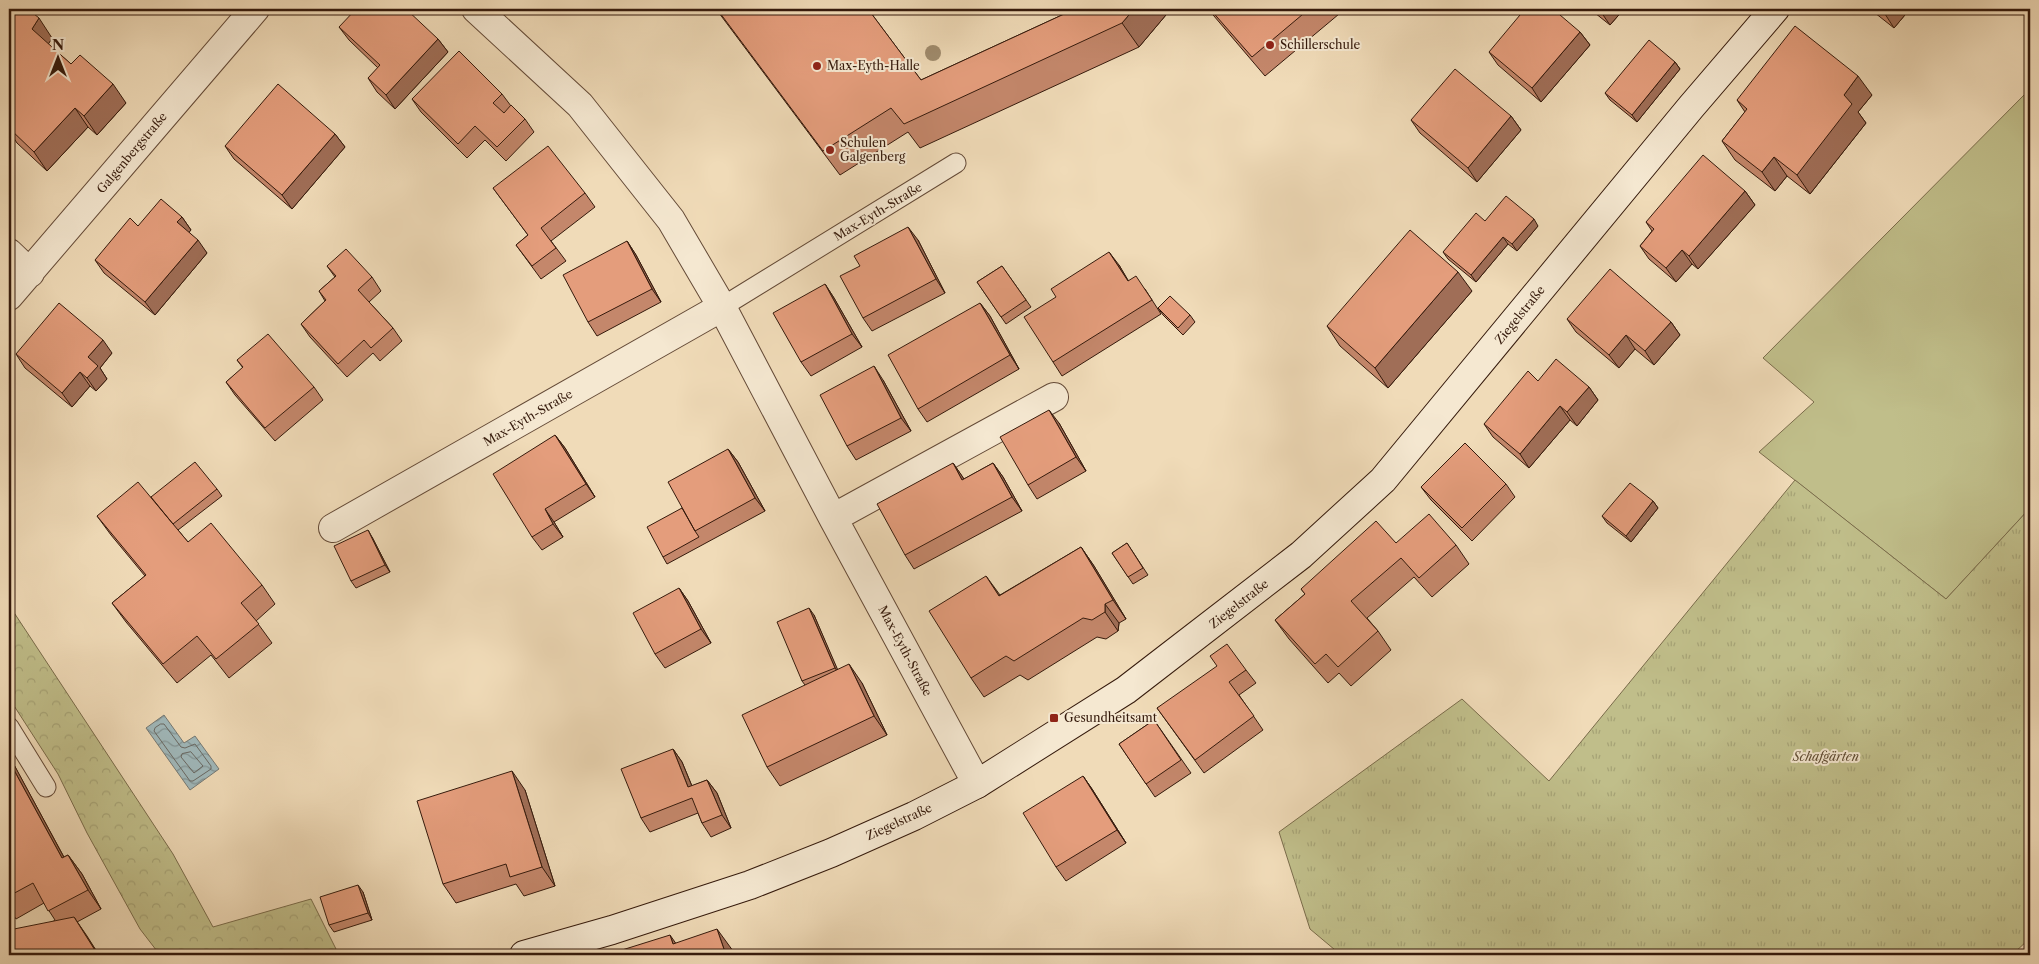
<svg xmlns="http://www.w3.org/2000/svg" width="2039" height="964" font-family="'Libre Caslon Text',serif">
	<defs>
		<pattern id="forest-crowns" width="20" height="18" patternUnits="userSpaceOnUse" patternTransform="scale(1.25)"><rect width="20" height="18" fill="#c0be8a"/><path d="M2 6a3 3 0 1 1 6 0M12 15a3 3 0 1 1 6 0" fill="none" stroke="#a6a376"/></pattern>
		<pattern id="park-tufts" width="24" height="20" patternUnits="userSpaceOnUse" patternTransform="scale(1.25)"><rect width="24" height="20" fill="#c0be8a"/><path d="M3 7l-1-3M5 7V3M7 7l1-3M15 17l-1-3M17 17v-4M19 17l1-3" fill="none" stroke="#a6a376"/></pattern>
		<pattern id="water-waves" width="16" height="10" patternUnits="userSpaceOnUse" patternTransform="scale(1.25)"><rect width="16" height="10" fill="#a0b8ba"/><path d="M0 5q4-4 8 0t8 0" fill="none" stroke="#839596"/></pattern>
	</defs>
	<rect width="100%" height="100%" fill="#f0dbb8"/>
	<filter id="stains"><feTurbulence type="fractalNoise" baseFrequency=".004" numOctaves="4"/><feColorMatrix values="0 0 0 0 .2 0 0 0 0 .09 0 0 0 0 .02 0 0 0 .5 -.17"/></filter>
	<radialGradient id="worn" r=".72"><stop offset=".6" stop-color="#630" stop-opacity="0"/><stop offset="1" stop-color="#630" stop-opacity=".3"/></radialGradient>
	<path fill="#c0be8a" stroke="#7a6c4b" d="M2030,89V508L1946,599L1759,452L1814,402L1763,358Z"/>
	<path fill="url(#forest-crowns)" stroke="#7a6c4b" d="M9,605L173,854L213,927L311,899L339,955H160L140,929L87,833L58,774L9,698Z"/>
	<path fill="url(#park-tufts)" stroke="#7a6c4b" d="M1795,480L1946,599L2030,508V938L2012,955H1341L1310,929L1279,832L1462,699L1549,781Z"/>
	<path fill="url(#water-waves)" stroke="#757974" d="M164,715L184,743L195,736L219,769L190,790L146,728Z"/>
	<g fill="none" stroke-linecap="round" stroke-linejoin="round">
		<path stroke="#6a6963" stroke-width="1" d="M161,724H164L181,747L185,748L195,744L211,766V769L193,781H190L154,731L155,728Z
			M191,752L203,766L194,773L181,757L182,754Z"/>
		<defs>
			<path id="service" d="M722,307L956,163
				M9,727L46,787"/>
			<path id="minor" d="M476,9L580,105L671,220L722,307L833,518L977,784
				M9,253L30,273
				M9,296L255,9
				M833,518L1054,397
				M333,528L722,307"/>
			<path id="secondary" d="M524,955L612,930L750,885L831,853L914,816L977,784L1126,690L1301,555L1383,480L1691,107L1775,9"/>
		</defs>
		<use href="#service" stroke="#644a37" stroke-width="21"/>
		<use href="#minor" stroke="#644a37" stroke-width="30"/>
		<use href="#secondary" stroke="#351a0c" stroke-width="30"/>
		<use href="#service" stroke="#f5e8d1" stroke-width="19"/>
		<use href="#minor" stroke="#f5e8d1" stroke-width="28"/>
		<use href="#secondary" stroke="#f5e8d1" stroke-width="28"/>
	</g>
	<circle fill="#a08c6e" cx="933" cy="53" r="8"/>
	<path fill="#c4876b" stroke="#351a0c" d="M9,9L52,38L48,44L71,64L126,103L97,135L88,127L47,171L17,143L9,131V118L10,117L9,116Z
		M716,9H868L921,80L1075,9H1171L1139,47L920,148L908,132L840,175Z
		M1208,9H1345L1265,76Z
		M1590,9H1624L1610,25Z
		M1870,9H1910L1894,28Z
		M339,27L438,39L448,52L395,109L377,92L368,78L378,68L349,40Z
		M1580,32L1590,45L1541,102L1498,65L1489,52Z
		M1675,62L1680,69L1637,122L1610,100L1605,93Z
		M502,94L511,106L525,119L534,132L506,161L485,140L467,158L421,112L412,99Z
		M1872,95L1858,112L1866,123L1810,194L1787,176L1775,191L1735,160L1722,141L1745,112L1737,100Z
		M1511,116L1521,130L1477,182L1420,133L1411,120Z
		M335,134L345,147L292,209L234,159L225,146Z
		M493,188L585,193L595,207L551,241L566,261L541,279L516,245L528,235Z
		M1745,191L1755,205L1698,269L1692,264L1676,282L1649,259L1640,246L1652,231L1646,222Z
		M182,217L191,230L189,232L207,253L155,315L104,273L95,260L138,226Z
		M1485,221L1538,226L1517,251L1508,244L1476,282L1448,259L1443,252Z
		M918,240L945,293L872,331L863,318Z
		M627,241L636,255L661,302L597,336L588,322Z
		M1119,265L1128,281L1145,289L1161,314L1062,376L1053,362Z
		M327,266L372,277L381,291L369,302L393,328L402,341L380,361L373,353L347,377L310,337L301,324L325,301L319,291L335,277Z
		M1002,266L1031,307L1006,324L977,282Z
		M825,284L834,298L862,347L811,376L801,362Z
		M1472,291L1388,388L1340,346L1327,326Z
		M980,303L990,316L1019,369L927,422L918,409Z
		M1158,308L1190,315L1195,322L1183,335L1163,315Z
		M1567,319L1671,322L1680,335L1654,365L1635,349L1619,368L1576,332Z
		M112,353L100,368L107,379L96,391L90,386L72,407L25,368L16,354Z
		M237,360L314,387L323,400L275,441L235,395L226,382L243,368Z
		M883,380L911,431L856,460L847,446Z
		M1589,387L1598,400L1577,426L1570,420L1529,468L1493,437L1484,424Z
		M1059,423L1086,471L1037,499L1028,485Z
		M555,435L565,448L595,497L554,522L563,537L542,550L532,537Z
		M728,449L738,462L765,511L667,564L663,557L682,508Z
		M953,463L964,479L993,463L1003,477L1022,511L914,569L905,555Z
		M1506,484L1515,497L1472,541L1431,500L1421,487Z
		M217,489L222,496L178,530L188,542L262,585L275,604L256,621L272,643L229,678L211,655L177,683L126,622L112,603L145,576L111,535L97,516L151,497Z
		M1653,501L1658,508L1631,542L1607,523L1602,516Z
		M372,537L390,572L356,588L351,581Z
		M1127,543L1148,575L1133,584L1112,553Z
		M1396,543L1456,545L1469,564L1432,597L1414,577L1367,618L1378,631L1391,650L1351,686L1339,673L1328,683L1289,639L1275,620L1305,594L1301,589Z
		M1081,547L1094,566L1126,619L1119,623L1118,631L1106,639L1097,637L1028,680L1020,675L984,697L971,678L1000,595Z
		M679,588L688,601L711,643L665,668L655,654Z
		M814,615L837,670L862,683L887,735L780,786L767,767L805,685L802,681Z
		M1246,670L1256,683L1239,695L1263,730L1204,773L1157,708Z
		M1154,720L1191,773L1155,797L1119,744Z
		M673,749L682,762L692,786L707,780L717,793L731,828L711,837L702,823L698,813L650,832L641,818Z
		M9,756L64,857L68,855L82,874L101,909L77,922L99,955H9L55,920L44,903L16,919L9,908Z
		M1083,776L1092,789L1126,843L1066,881L1056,867Z
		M525,790L555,886L524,896L516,884L456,903L443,884Z
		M363,892L372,920L334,932L329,925Z"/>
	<path fill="#a06e57" stroke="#351a0c" d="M1134,9H1171L1139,47L1122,23Z
		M1603,9H1624L1610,25L1601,12Z
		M1889,9H1910L1894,28L1885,14Z
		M39,18L52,38L46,48L32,29Z
		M1580,32L1590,45L1541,102L1532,88Z
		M438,39L448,52L395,109L386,95Z
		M1675,62L1680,69L1637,122L1632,115Z
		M1858,76L1872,95L1858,112L1866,123L1810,194L1797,175L1844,95Z
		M113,84L126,103L97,135L84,116Z
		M75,108L88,127L47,171L34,152Z
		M1511,116L1521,130L1477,182L1468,168Z
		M335,134L345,147L292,209L282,195Z
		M1774,157L1787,176L1775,191L1762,172Z
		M1745,191L1755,205L1698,269L1689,256Z
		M182,217L191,230L186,236L177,222Z
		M1534,219L1538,226L1517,251L1512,244Z
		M908,227L918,240L945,293L936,279Z
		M1503,237L1508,244L1476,282L1471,275Z
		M198,240L207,253L155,315L145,302Z
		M627,241L636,255L661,302L652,289Z
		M1682,250L1692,264L1676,282L1666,268Z
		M1109,252L1119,265L1137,295L1128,281Z
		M1458,272L1472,291L1388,388L1375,368Z
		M825,284L834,298L862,347L852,334Z
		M980,303L990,316L1019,369L1010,355Z
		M1671,322L1680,335L1654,365L1645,351Z
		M1626,335L1635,349L1619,368L1609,355Z
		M103,340L112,353L100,368L107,379L96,391L87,378L88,357Z
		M874,366L883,380L911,431L901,418Z
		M80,372L90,386L72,407L62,393Z
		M1589,387L1598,400L1577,426L1567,412Z
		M1560,406L1570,420L1529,468L1520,454Z
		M1049,410L1059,423L1086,471L1076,457Z
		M555,435L565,448L595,497L586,484Z
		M728,449L738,462L765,511L755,498Z
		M953,463L962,476L972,493L962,480Z
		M993,463L1003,477L1022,511L1012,497Z
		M1653,501L1658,508L1631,542L1626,536Z
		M545,509L554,522L563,537L553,524Z
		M368,530L372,537L390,572L385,565Z
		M1081,547L1094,566L1126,619L1113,600Z
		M986,576L1000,595L999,596Z
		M679,588L688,601L711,643L701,629Z
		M1105,604L1119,623L1118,631L1105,612Z
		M809,608L814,615L840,675L835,668Z
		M849,664L862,683L887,735L874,716Z
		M673,749L682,762L698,801L688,787Z
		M9,756L11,759L75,878L62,858L9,761Z
		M512,771L525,790L555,886L542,867Z
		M1083,776L1092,789L1126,843L1117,830Z
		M707,780L717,793L731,828L722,815Z
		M68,855L82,874L101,909L88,890Z
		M358,885L363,892L372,920L368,913Z
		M74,917L87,936L99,955H98Z
		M717,929L736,955H726Z
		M670,935L684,955L673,944Z"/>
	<path fill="#e49d7c" stroke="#351a0c" d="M9,9H28L39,18L32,29L71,64L80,55L113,84L84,116L75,108L34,152L9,128V118L13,113L9,109Z
		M356,9H406L438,39L386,95L368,78L380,65L339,27Z
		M717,9H868L921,80L1075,9H1134L1122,23L904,124L891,108L823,151Z
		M1210,9H1309L1252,57Z
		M1525,9H1553L1580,32L1532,88L1489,52Z
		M1597,9H1603L1601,12Z
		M1878,9H1889L1885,14Z
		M1795,26L1858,76L1844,95L1852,104L1797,175L1774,157L1762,172L1722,141L1747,109L1737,100Z
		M1649,40L1675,62L1632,115L1605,93Z
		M459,51L502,94L493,103L504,113L511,105L525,119L497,147L475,126L458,144L412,99Z
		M1455,69L1511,116L1468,168L1411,120Z
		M278,84L335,134L282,195L225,146Z
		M548,146L585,193L541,228L556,248L532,266L516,245L528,235L493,188Z
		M1703,155L1745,191L1689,256L1682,250L1666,268L1640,246L1654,229L1646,222Z
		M1506,196L1534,219L1512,244L1503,237L1471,275L1443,252L1476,213L1485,221Z
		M161,199L182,217L177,222L198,240L145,302L95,260L130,218L138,226Z
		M908,227L936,279L863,318L840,276L860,266L854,256Z
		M1410,230L1458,272L1375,368L1327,326Z
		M627,241L652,289L588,322L563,275Z
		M346,249L372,277L358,290L393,328L371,348L364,340L338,364L301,324L326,300L319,291L336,276L327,266Z
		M1109,252L1128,281L1136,276L1152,300L1053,362L1024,317L1056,297L1051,289Z
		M1002,266L1026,300L1001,317L977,282Z
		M1610,269L1671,322L1645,351L1626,335L1609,355L1567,319Z
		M825,284L852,334L801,362L773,313Z
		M1170,296L1190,315L1178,328L1158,308Z
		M59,303L103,340L88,357L98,366L87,378L80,372L62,393L16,354Z
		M980,303L1010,355L918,409L888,355Z
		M268,334L314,387L265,428L226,382L243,367L237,360Z
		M1556,359L1589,387L1567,412L1560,406L1520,454L1484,424L1528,371L1538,381Z
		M874,366L901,418L847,446L820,395Z
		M1049,410L1076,457L1028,485L1000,437Z
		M555,435L586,484L545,509L553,524L532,537L493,474Z
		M1465,443L1506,484L1462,528L1421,487Z
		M728,449L755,498L695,531L668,482Z
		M195,462L217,489L173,524L151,497Z
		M953,463L962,480L993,463L1012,497L905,555L877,504Z
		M138,482L188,542L211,523L262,585L241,603L259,624L216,659L197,636L163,664L112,603L146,575L97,516Z
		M1630,483L1653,501L1626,536L1602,516Z
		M682,508L695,531L699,537L663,557L647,527Z
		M1429,514L1456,545L1419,578L1401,558L1351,601L1378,631L1338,667L1326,654L1315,664L1275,620L1305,594L1301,589L1376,521L1396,543Z
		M368,530L385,565L351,581L334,546Z
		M1127,543L1143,568L1128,577L1112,553Z
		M1081,547L1113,600L1105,604V612L1092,620L1083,618L1014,661L1006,656L971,678L929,611L986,576L999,596Z
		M679,588L701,629L655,654L633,613Z
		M809,608L835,668L802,681L777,622Z
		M1227,644L1246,670L1229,682L1254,716L1195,760L1157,708L1217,666L1210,656Z
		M849,664L874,716L767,767L742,715Z
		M1154,720L1181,760L1146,784L1119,744Z
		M673,749L688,787L707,780L722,815L702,823L692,798L641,818L621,769Z
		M9,761L62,858L68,855L88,890L48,911L33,883L9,896Z
		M512,771L542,867L510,877L506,864L443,884L417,801Z
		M1083,776L1117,830L1056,867L1023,813Z
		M358,885L368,913L329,925L320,897Z
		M74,917L98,955H9V930Z
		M717,929L726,955H606L670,935L673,944Z"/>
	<g fill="#8f2418" stroke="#f5e8d1" stroke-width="2">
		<circle cx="1270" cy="45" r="5"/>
		<circle cx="817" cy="66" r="5"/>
		<circle cx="830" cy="150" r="5"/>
		<rect x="1049" y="713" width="10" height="10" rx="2.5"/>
	</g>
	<g text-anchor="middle" stroke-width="4" stroke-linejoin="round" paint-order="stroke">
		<g font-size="12" fill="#351a0c" stroke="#f5e8d1" text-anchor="start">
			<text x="1280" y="49">Schillerschule</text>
			<text x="827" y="70">Max-Eyth-Halle</text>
			<text x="840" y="147">Schulen<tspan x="840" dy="14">Galgenberg</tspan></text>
			<text x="1064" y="722">Gesundheitsamt</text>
		</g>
		<g font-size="12" fill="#351a0c" stroke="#f5e8d1">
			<text transform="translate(132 153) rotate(-50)" y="4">Galgenbergstraße</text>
			<text transform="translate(878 212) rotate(-31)" y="4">Max-Eyth-Straße</text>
			<text transform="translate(1520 315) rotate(-51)" y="4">Ziegelstraße</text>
			<text transform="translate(528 418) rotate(-30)" y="4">Max-Eyth-Straße</text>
			<text transform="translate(1239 604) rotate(-38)" y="4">Ziegelstraße</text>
			<text transform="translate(905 651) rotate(62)" y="4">Max-Eyth-Straße</text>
			<text transform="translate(899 822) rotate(-25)" y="4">Ziegelstraße</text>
		</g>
		<g font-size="12" font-style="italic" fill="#5f4b32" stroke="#f5e8d1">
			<text x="1826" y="761">Schafgärten</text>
		</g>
	</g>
	<rect width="2039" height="964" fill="none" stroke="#f0dbb8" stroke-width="30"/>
	<rect x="10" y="10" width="2019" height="944" fill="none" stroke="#351a0c" stroke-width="2.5"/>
	<rect x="15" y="15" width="2009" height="934" fill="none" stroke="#351a0c"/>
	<g transform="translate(58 58)" stroke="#f5e8d1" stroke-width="4" paint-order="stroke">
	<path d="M0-4L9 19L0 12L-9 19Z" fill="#351a0c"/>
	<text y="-8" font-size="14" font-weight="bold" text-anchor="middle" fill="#351a0c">N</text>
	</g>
	<rect width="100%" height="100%" filter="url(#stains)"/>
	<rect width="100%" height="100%" fill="url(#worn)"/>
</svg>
